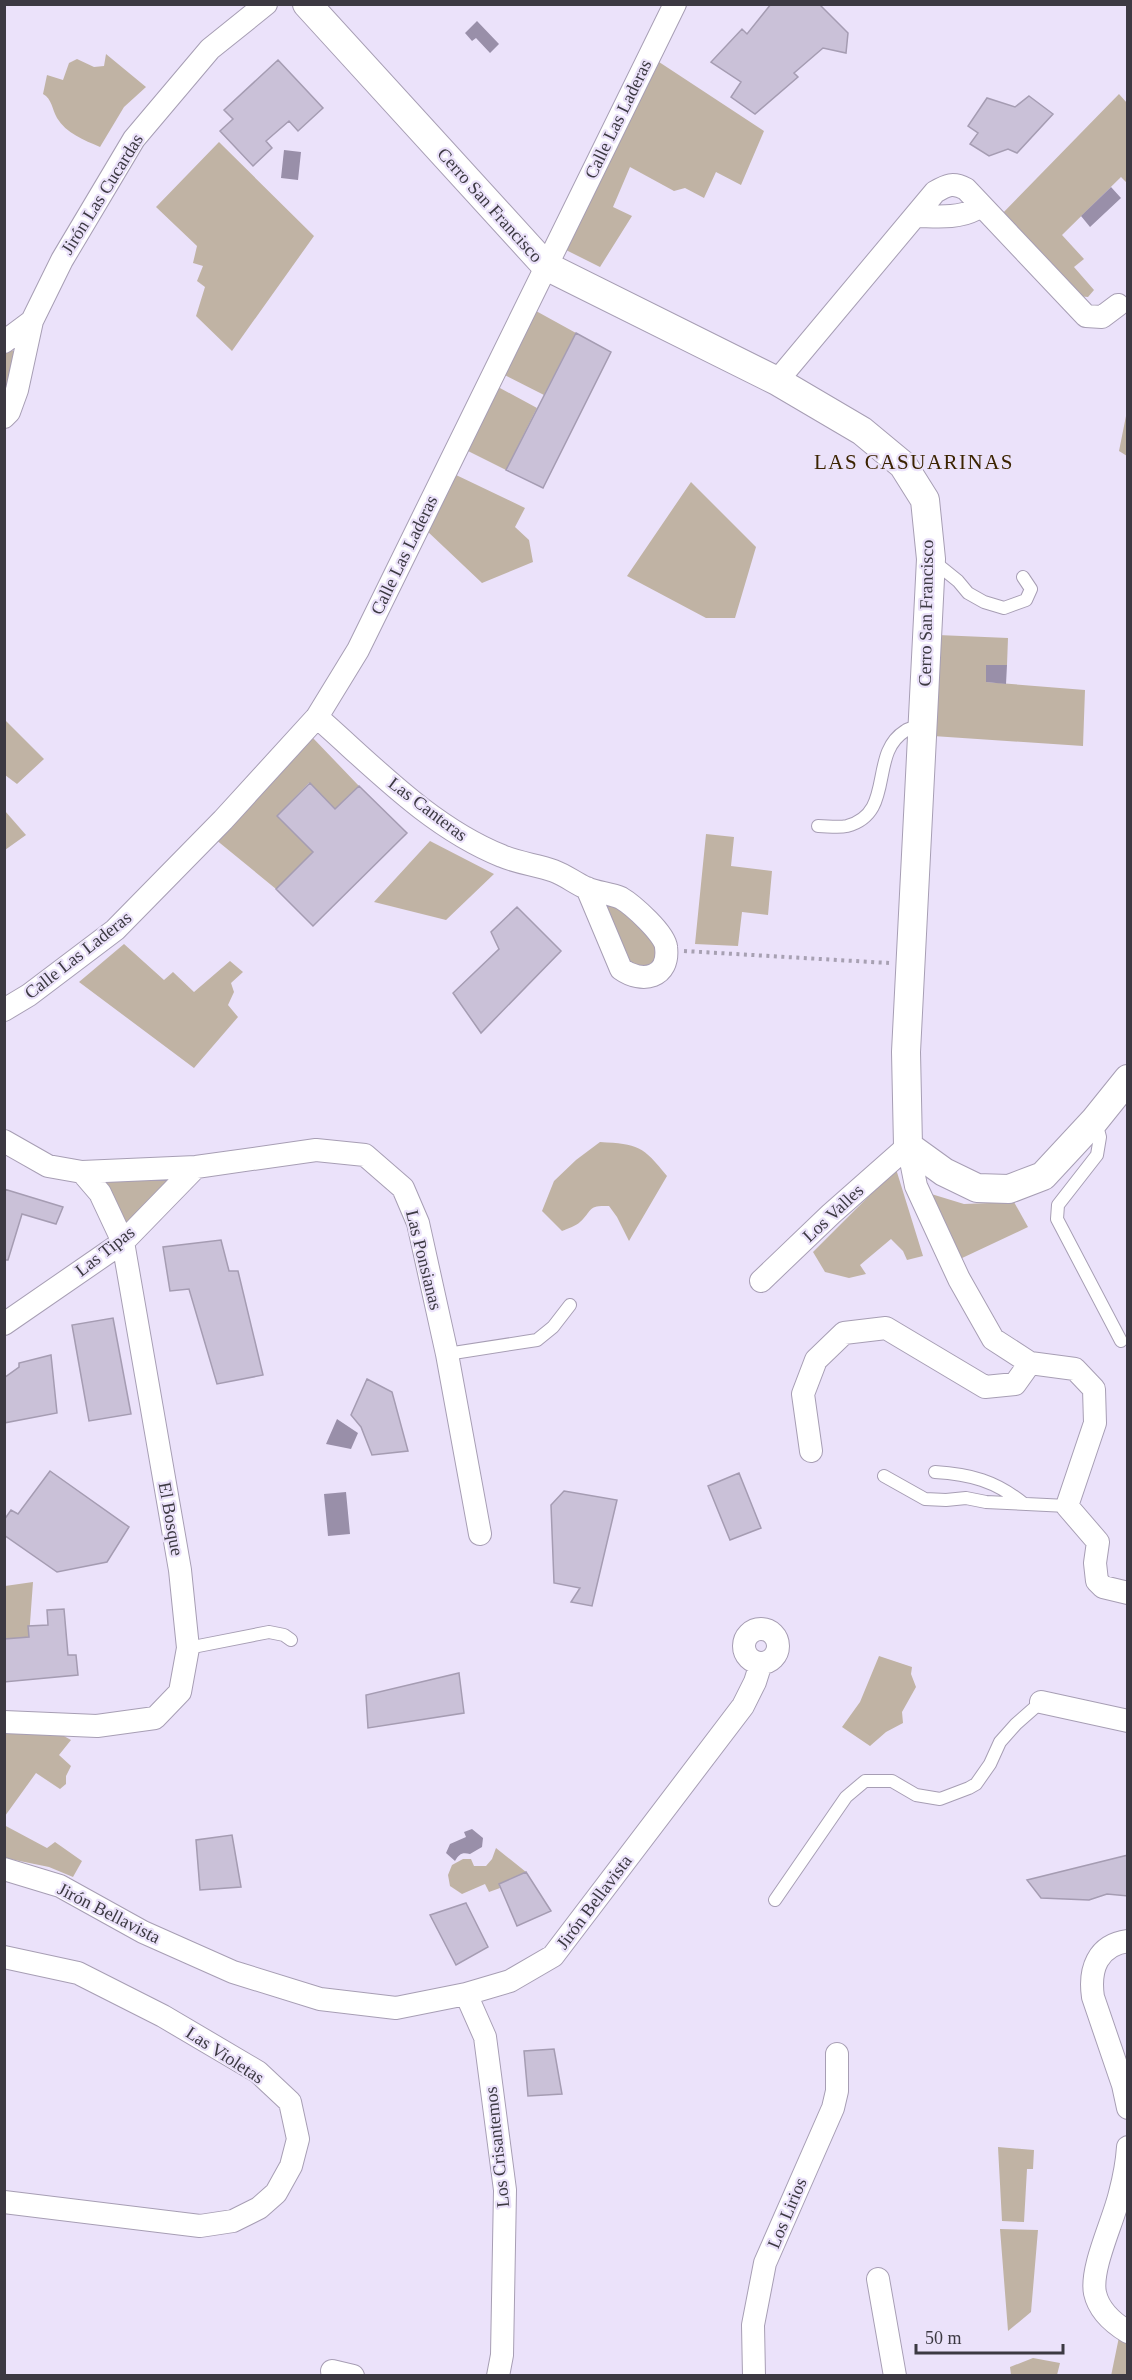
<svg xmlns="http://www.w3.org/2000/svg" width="1132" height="2380" font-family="Georgia,serif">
	<rect width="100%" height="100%" fill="#ebe2fa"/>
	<path fill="#c0b3a4" d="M106,54L146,87L124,107L100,147C84,140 66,133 57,118C52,109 52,99 43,94L47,75L63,80L69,63L77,59L94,67L104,66Z
		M656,60L764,131L741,185L716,172L704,198L685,188L674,191L630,167L613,207L632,216L600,267L564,249Z
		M1119,94L1127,103V183L1121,177L1062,235L1084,259L1074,267L1094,290L1088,297L1076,296L999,217Z
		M219,142L314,236L232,351L196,316L205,287L197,281L203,266L193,263L197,246L156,207Z
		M527,306L576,333L544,395L495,370Z
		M5,347L18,353L5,417Z
		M489,382L537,408L506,470L458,446Z
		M1127,411L1128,456H1127L1119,451Z
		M454,474L525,508L515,527L529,540L533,562L482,583L426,530Z
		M691,482L756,547L735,618H706L627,576Z
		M938,635L1008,638L1007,665H986V682L1085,690L1083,746L933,736Z
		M4,719L44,759L17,784L5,775Z
		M312,737L359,786L335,809L309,783L277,816L313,852L276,889L215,839Z
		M5,811L26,835L5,850H4Z
		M706,834L734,837L731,866L772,871L768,915L742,912L738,946L695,944Z
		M430,841L494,874L446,920L374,902Z
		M587,888L622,899L667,958L631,977Z
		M124,944L164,980L173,972L194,992L230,961L243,972L231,983L234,992L228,1005L238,1017L194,1068L79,982Z
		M600,1142C638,1144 643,1146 667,1176L629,1241L617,1217L609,1206C587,1205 593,1210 580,1222C576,1226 567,1229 562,1231L542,1211L554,1181L576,1160Z
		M196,1167L123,1242L82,1172Z
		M896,1169L923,1256L907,1260L903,1251L891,1239L860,1265L866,1274L849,1278L825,1272L813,1252Z
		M928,1193L964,1204L1014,1202L1028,1227L960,1259Z
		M33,1582L29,1637L5,1639V1586Z
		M879,1656L912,1667L911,1674L916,1687L902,1712L903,1723L886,1732L870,1746L842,1727L860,1702Z
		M5,1727L55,1731L71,1740L59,1755L71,1766L66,1776V1784L60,1789L36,1773L5,1816Z
		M4,1825L47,1848L55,1842L82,1861L73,1877L49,1867L5,1858Z
		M496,1848L526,1872L499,1884L500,1888L489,1892L485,1884L462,1894L450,1886L448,1875L452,1865L463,1859H471L474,1866H486L492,1859Z
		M998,2147L1034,2150L1033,2169H1027L1024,2222L1002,2221Z
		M1000,2229L1038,2230L1031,2312L1008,2331Z
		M1119,2337L1127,2340V2375L1111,2376Z
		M1033,2358L1060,2363L1057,2375H1011L1010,2367Z"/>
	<path fill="#998fa9" d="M477,21L499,44L490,53L476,38L472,41L465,33Z
		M284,150L301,152L298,180L281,178Z
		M1111,187L1121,198L1090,227L1081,216Z
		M986,665H1007L1006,684L986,682Z
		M337,1419L358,1433L351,1449L326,1444Z
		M346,1492L350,1534L328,1536L324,1494Z
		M472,1829L483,1838L482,1847L470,1854C462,1852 459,1854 455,1861L446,1853L450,1844L466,1837L464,1832Z"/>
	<path fill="#cac1d8" stroke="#a59cb2" stroke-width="1.5" d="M771,4H819L848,33L846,53L823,48L794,73L798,77L755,114L731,97L741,82L711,62L742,29L747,34Z
		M278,60L323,108L298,131L289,121L266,141L272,148L253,166L220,131L233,119L224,110Z
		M1029,96L1053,114L1017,153L1008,149L989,156L970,144L978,133L968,126L987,98L1015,107Z
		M576,333L611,352L543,488L506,470Z
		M310,783L335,809L359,786L407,833L313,926L276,889L313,852L277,816Z
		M517,907L561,951L481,1033L453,993L499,949L491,932Z
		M4,1189L63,1207L56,1224L22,1214L8,1260H4Z
		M221,1240L229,1271H238L263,1375L217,1384L189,1289L170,1291L163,1247Z
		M113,1318L131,1414L89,1421L72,1325Z
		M51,1355L57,1413L4,1423V1378L19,1367V1363Z
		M367,1379L392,1392L408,1451L372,1455L361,1427L351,1415Z
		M50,1471L129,1527L107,1562L57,1572L4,1535V1520L11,1510L18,1514Z
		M739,1473L761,1528L730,1540L708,1486Z
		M564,1491L617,1500L592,1606L571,1602L580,1588L554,1583L551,1505Z
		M64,1609L68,1655H76L78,1675L4,1682V1639L29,1637L28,1626L48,1625L47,1610Z
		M459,1673L464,1713L368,1728L366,1695Z
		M232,1835L241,1887L200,1890L196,1840Z
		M1128,1855V1896L1107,1894L1089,1900L1041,1898L1027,1880Z
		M526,1872L551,1911L517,1926L499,1884Z
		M466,1903L488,1947L456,1965L430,1915Z
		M554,2049L562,2094L528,2096L524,2051Z"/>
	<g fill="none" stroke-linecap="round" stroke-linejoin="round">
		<defs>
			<path id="service" d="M932,560L958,581L968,593L984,602L1004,608L1026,600L1031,589L1023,577
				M818,826C827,826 838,828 847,826C896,813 868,754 905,731C909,728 917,727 922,726
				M1096,1122L1100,1137L1097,1155L1058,1205L1057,1219L1121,1341
				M447,1354L537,1340L553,1327L570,1305
				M935,1472C970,1474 996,1481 1024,1504
				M884,1476L925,1499L946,1500L966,1498L986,1502L1067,1506
				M188,1648L269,1632L284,1635L291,1640
				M775,1900L846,1797L865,1781H892L916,1795L940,1799L969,1788L976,1784L990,1764L1000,1742L1016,1724L1041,1702"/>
			<path id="minor" d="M915,216C934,216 957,219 974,210L976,202
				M4,342L32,321
				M777,381L935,192C947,185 953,182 966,189L1086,316L1102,317L1118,305
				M4,417L9,412L17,390L32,321L62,260L134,139L210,49L266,4
				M317,717C374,767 430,827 502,856C518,863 537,865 554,871C565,875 575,883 586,888C597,893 610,893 621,898C633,905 665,934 666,947C670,978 642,984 621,969L587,888
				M4,1010L29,995L115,930L223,820L317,717L358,650L675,4
				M4,1141L48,1166L82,1172L196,1167L316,1150L365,1155L403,1188L418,1223L447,1354L480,1534
				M908,1146L916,1186L959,1279L993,1339L1030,1363L1075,1369L1094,1389L1095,1423L1067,1506L1098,1542L1095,1563L1097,1581L1103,1587L1128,1593
				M761,1281L831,1214L908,1146
				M4,1324L123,1242L196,1167
				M811,1451L803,1394L816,1360L844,1333L886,1328L985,1387L1015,1384L1030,1363
				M744 1646a17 17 0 1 1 34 0a17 17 0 1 1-34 0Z
				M1041,1702L1128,1721
				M4,1722L97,1726L155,1718L180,1692L188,1648L180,1570L123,1242L100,1193L82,1172
				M4,1869L60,1886L143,1932L233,1972L320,1999L396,2008L466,1994L510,1981L553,1956L743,1706L755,1682L761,1663
				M1128,1941C1097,1945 1089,1970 1093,1997L1123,2085L1128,2108
				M4,1957L78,1973L163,2016L258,2072L290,2102L298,2139L291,2166L276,2193L259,2208L233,2221L200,2226L4,2202
				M466,1994L485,2037L505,2190L502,2355L498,2376
				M1128,2147C1127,2162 1124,2178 1120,2193C1114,2220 1090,2268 1095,2293C1099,2311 1113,2323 1128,2332
				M878,2279L895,2376
				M332,2371L353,2376
				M754,2376L753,2325L765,2263L833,2108L837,2091V2054"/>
			<path id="tertiary" d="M307,4L546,266L777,381L862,431L903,465L925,500L931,559L906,1052L908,1146L944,1172L977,1188L1009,1189L1043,1176L1095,1120L1128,1079"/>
		</defs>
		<use href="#service" stroke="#a79eb4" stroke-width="14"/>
		<use href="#minor" stroke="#a79eb4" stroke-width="24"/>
		<use href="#tertiary" stroke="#a79eb4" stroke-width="30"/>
		<path stroke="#a7a0b2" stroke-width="4" stroke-dasharray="3 4.5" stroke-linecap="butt" d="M684,951L889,963"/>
		<use href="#service" stroke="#fff" stroke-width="12"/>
		<use href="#minor" stroke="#fff" stroke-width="22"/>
		<use href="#tertiary" stroke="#fff" stroke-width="28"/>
	</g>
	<g text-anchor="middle" stroke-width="4.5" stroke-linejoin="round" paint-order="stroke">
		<g font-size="18" fill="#3c3942" stroke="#ebe2fa">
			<text transform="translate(618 119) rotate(-64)" y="6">Calle Las Laderas</text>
			<text transform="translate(102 194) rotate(-58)" y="6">Jirón Las Cucardas</text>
			<text transform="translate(490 205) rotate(48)" y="6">Cerro San Francisco</text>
			<text transform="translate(404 555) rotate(-64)" y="6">Calle Las Laderas</text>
			<text transform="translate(926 613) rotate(-89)" y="6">Cerro San Francisco</text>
			<text transform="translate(428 809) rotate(37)" y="6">Las Canteras</text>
			<text transform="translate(78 955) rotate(-38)" y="6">Calle Las Laderas</text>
			<text transform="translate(833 1213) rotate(-43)" y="6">Los Valles</text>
			<text transform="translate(105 1251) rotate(-38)" y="6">Las Tipas</text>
			<text transform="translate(424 1260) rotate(76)" y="6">Las Ponsianas</text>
			<text transform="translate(171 1519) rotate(80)" y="6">El Bosque</text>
			<text transform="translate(594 1902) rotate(-53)" y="6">Jirón Bellavista</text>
			<text transform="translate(109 1913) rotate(27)" y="6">Jirón Bellavista</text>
			<text transform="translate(225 2055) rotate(33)" y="6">Las Violetas</text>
			<text transform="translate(497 2147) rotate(-96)" y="6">Los Crisantemos</text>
			<text transform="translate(787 2213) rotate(-67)" y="6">Los Lirios</text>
		</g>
		<g font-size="21" letter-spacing="1.5" fill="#3b2300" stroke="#ebe2fa">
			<text x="914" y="469">LAS CASUARINAS</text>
		</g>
	</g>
	<rect width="1132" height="2380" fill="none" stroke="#3c3942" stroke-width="12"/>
	<path d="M916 2344v9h147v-9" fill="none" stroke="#3c3942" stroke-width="3"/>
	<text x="925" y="2344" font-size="18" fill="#3c3942" stroke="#ebe2fa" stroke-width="4.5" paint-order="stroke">50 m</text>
</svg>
